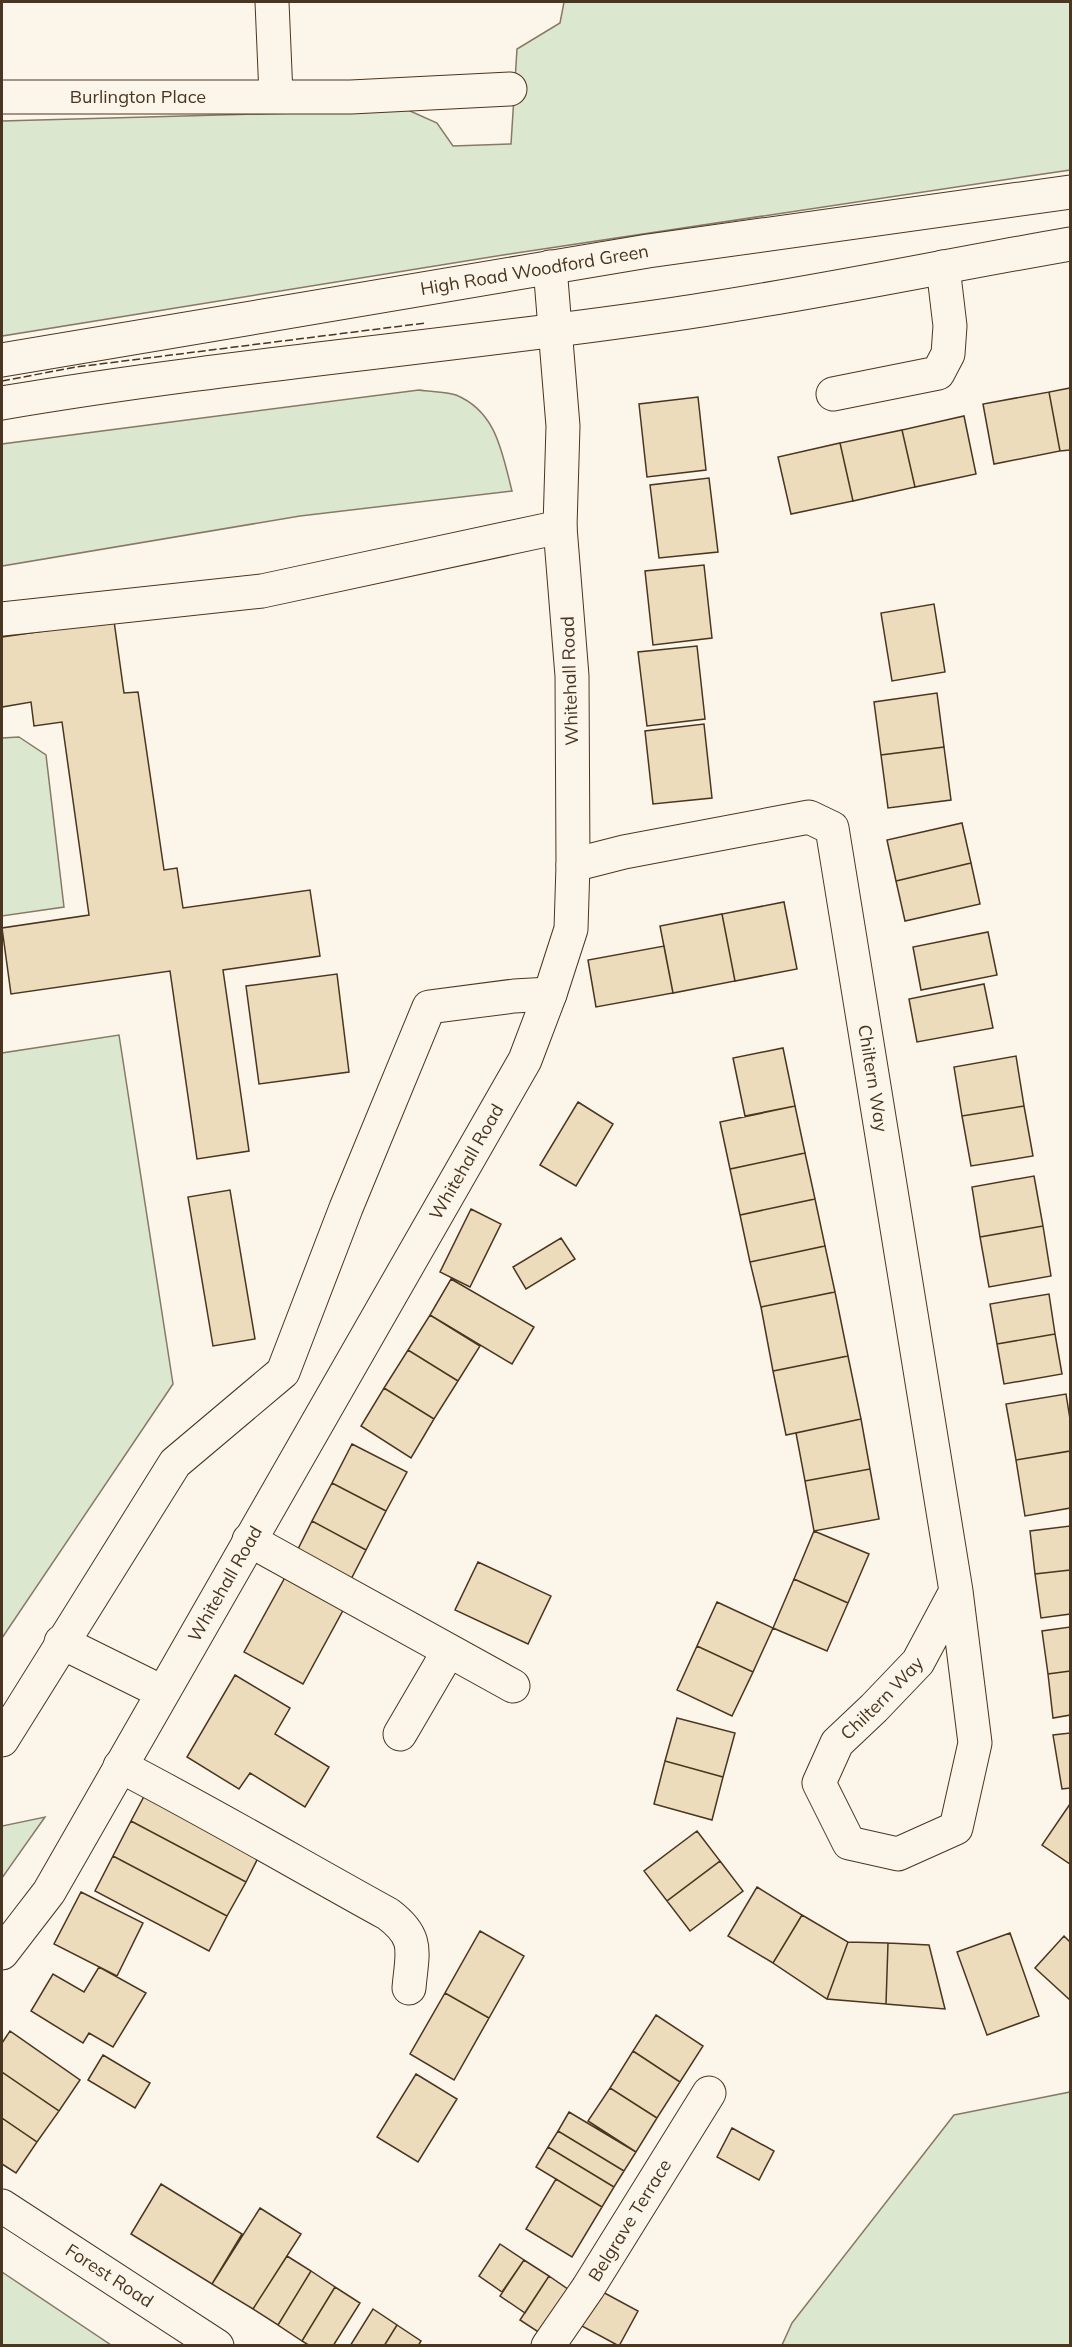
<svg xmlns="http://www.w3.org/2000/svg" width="1072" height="2347" font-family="Mulish,sans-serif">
	<rect width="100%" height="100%" fill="#fbf6e9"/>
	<path fill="#dce7d0" stroke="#887966" stroke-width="1.5" d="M564,2H1070V170L503,255L2,336V121L408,110L437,123L453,146L511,144L517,49L560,23Z
		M419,390C430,392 445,391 456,395C497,412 502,453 512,491L300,516L2,566V444Z
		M19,737L46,755L64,907L2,916V738Z
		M119,1035L173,1384L2,1638V1053Z
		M45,1817L2,1878V1826Z
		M1070,2092V2345H782L792,2323L954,2115Z
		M2,2272L111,2345H2Z"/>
	<path fill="#ecdcbc" stroke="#4a3520" stroke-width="1.5" d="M1070,388V450L1060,451L1049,392Z
		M1049,392L1060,451L994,464L983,404Z
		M698,397L706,470L647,477L639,404Z
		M964,416L976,474L915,487L902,430Z
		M902,430L915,487L853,501L840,443Z
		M840,443L853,501L791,514L778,457Z
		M709,478L718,552L659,558L650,485Z
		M704,565L712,638L653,645L645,571Z
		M934,604L945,672L892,681L881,613Z
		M114,621L124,693L138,692L164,870L177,868L183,908L310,890L320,956L223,970L249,1151L197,1159L170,971L11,994L2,928L89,915L62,722L34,726L31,702L2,707V637Z
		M697,646L705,719L647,726L638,652Z
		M937,693L944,747L881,755L874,702Z
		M704,724L712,798L653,804L645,731Z
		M944,747L951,800L888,808L881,755Z
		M962,823L971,863L896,881L887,840Z
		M971,863L980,904L905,921L896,881Z
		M784,902L797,969L735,981L722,914Z
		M722,914L735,981L673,993L660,926Z
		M988,932L997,975L921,990L913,947Z
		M664,946L673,993L596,1007L588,960Z
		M337,974L349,1072L259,1084L246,986Z
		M984,984L993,1028L917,1042L909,999Z
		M783,1048L795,1106L745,1116L733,1058Z
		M1016,1056L1024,1106L962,1116L954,1067Z
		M578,1102L613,1124L576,1186L540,1165Z
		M795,1106L805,1153L730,1169L720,1122Z
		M1024,1106L1033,1156L971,1166L962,1116Z
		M805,1153L815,1199L740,1215L730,1169Z
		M1034,1176L1043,1226L980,1237L972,1187Z
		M230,1190L255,1339L213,1346L188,1197Z
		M815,1199L825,1246L750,1262L740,1215Z
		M471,1209L501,1224L470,1287L440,1272Z
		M1043,1226L1051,1276L989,1287L980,1237Z
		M561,1238L575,1259L526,1289L513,1267Z
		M825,1246L835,1292L761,1307L750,1262Z
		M451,1279L534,1327L512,1364L430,1315Z
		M835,1292L848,1356L773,1371L761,1307Z
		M1049,1294L1055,1334L997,1344L990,1304Z
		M430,1315L480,1346L458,1381L408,1350Z
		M1055,1334L1062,1374L1004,1384L997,1344Z
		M408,1350L458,1381L434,1419L384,1388Z
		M848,1356L861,1419L786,1435L773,1371Z
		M384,1388L434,1419L411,1458L361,1426Z
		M1066,1394L1070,1419V1451L1016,1460L1006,1404Z
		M861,1419L870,1469L805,1481L796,1433Z
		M352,1444L407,1472L386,1511L332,1483Z
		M1070,1451V1508L1025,1516L1016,1460Z
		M870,1469L879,1519L814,1531L805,1481Z
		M332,1483L386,1511L366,1550L312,1521Z
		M312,1521L366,1550L346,1589L292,1561Z
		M1070,1526V1570L1035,1574L1030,1531Z
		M814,1531L869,1554L848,1603L794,1579Z
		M478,1562L551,1596L528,1644L455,1610Z
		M1070,1570V1614L1041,1618L1035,1574Z
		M288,1572L347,1603L303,1684L244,1652Z
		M794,1579L848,1603L827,1651L773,1628Z
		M717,1602L773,1628L753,1672L697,1646Z
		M1070,1627V1671L1048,1674L1042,1631Z
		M697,1646L753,1672L732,1716L677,1690Z
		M1070,1671V1715L1053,1718L1048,1674Z
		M235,1675L290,1708L275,1734L329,1767L305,1807L250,1773L239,1789L187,1757Z
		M677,1718L735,1733L723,1777L665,1761Z
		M1070,1733V1788L1062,1789L1053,1735Z
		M665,1761L723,1777L712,1820L654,1804Z
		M149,1787L263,1848L246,1882L131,1821Z
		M1070,1804V1864L1042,1845Z
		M131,1821L246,1882L227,1916L113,1856Z
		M697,1831L720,1861L667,1901L644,1871Z
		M113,1856L227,1916L209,1951L95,1891Z
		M720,1861L743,1891L690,1931L667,1901Z
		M757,1887L802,1915L773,1963L728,1936Z
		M81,1892L143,1923L117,1976L54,1944Z
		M802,1915L848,1942L827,1999L773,1963Z
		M480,1931L524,1956L489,2018L445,1993Z
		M1010,1933L1039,2016L987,2035L957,1952Z
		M1064,1936L1070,1942V2000L1035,1968Z
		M848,1942L888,1943L886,2004L827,1999Z
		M888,1943L929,1945L945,2009L886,2004Z
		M99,1967L146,1993L113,2047L89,2033L83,2043L31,2011L53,1974L84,1992Z
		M445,1993L489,2018L454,2080L410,2054Z
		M656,2015L703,2046L680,2082L633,2051Z
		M10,2031L80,2080L59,2111L2,2072V2043Z
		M633,2051L680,2082L657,2118L610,2088Z
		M103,2055L150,2083L135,2108L88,2080Z
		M2,2072L59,2111L37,2142L2,2118Z
		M416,2074L457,2099L418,2162L377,2137Z
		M610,2088L657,2118L636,2152L588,2121Z
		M569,2112L636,2152L624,2171L558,2131Z
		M2,2118L37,2142L16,2173L2,2164Z
		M732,2128L774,2151L759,2180L717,2157Z
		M558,2131L624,2171L614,2187L548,2147Z
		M548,2147L614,2187L602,2207L536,2167Z
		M556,2179L602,2207L572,2257L526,2229Z
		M161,2184L242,2234L212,2284L131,2234Z
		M260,2208L301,2234L253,2309L212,2284Z
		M500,2244L524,2260L502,2292L479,2276Z
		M287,2256L311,2271L278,2325L253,2309Z
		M524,2260L549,2276L525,2313L500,2296Z
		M311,2271L335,2287L302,2341L278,2325Z
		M549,2276L575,2294L546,2337L520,2320Z
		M335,2287L360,2303L333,2346H310L302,2341Z
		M599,2290L638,2311L619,2346L580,2325Z
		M373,2309L397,2325L384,2346H350Z
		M397,2325L421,2341L418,2346H384Z"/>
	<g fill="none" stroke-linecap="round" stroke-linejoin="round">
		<defs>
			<g id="minor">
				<path d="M272,2L276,95"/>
				<path id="s1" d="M2,97H351L510,89"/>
				<path d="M833,394L938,373L948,354L950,326L943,267"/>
				<path d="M2,619L262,591L560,527"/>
				<path id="s2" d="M573,865L624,852L809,817L832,828L956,1591L975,1743L956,1828L898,1854L849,1843L819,1783L837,1743L874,1708L918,1662L956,1591"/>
				<path d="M249,1540L513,1686"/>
				<path d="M61,1642L162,1692"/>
				<path d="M400,1734L448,1652"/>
				<path d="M2,1740L175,1463L283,1372L346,1208L429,1007L514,996L550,994"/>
				<path d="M120,1766C211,1813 299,1865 388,1914C420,1938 412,1952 409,1988"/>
				<path id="s3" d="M2,2206L217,2346"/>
				<path id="s4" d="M548,2346L588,2288L709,2093"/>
			</g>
			<g id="major">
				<path id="s5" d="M2,360L648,251L1070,192"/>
				<path d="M2,403C225,365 451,347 675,314C807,295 938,267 1070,244"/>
				<path id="s6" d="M2,1953L49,1892L525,1060L550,994L571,929L573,865L572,676L560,527L563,426L550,267"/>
			</g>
		</defs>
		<use href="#minor" stroke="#4a3520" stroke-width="35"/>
		<use href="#major" stroke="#4a3520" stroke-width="35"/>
		<use href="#minor" stroke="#fbf6e9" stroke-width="33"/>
		<use href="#major" stroke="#fbf6e9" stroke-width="33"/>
		<path stroke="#4a3520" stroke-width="1.5" stroke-dasharray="8 3" stroke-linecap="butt" d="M2,381L76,367L425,323"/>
	</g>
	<g text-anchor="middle" stroke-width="4.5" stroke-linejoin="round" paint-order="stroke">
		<g font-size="18" fill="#4a3520" stroke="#fbf6e9">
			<text dy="6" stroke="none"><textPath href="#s1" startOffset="136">Burlington Place</textPath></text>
			<text dy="6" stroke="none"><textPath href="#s5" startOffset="540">High Road Woodford Green</textPath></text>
			<text transform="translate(570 681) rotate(-92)" y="6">Whitehall Road</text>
			<text dy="6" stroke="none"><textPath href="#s2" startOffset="520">Chiltern Way</textPath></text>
			<text dy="6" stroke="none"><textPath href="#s6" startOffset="918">Whitehall Road</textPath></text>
			<text dy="6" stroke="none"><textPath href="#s6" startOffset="432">Whitehall Road</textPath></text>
			<text dy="6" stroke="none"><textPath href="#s2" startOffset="1568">Chiltern Way</textPath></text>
			<text dy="6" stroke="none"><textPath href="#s4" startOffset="150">Belgrave Terrace</textPath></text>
			<text dy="6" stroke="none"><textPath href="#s3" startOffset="128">Forest Road</textPath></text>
		</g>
	</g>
	<rect width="1072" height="2347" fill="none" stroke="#4a3520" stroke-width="6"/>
</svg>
